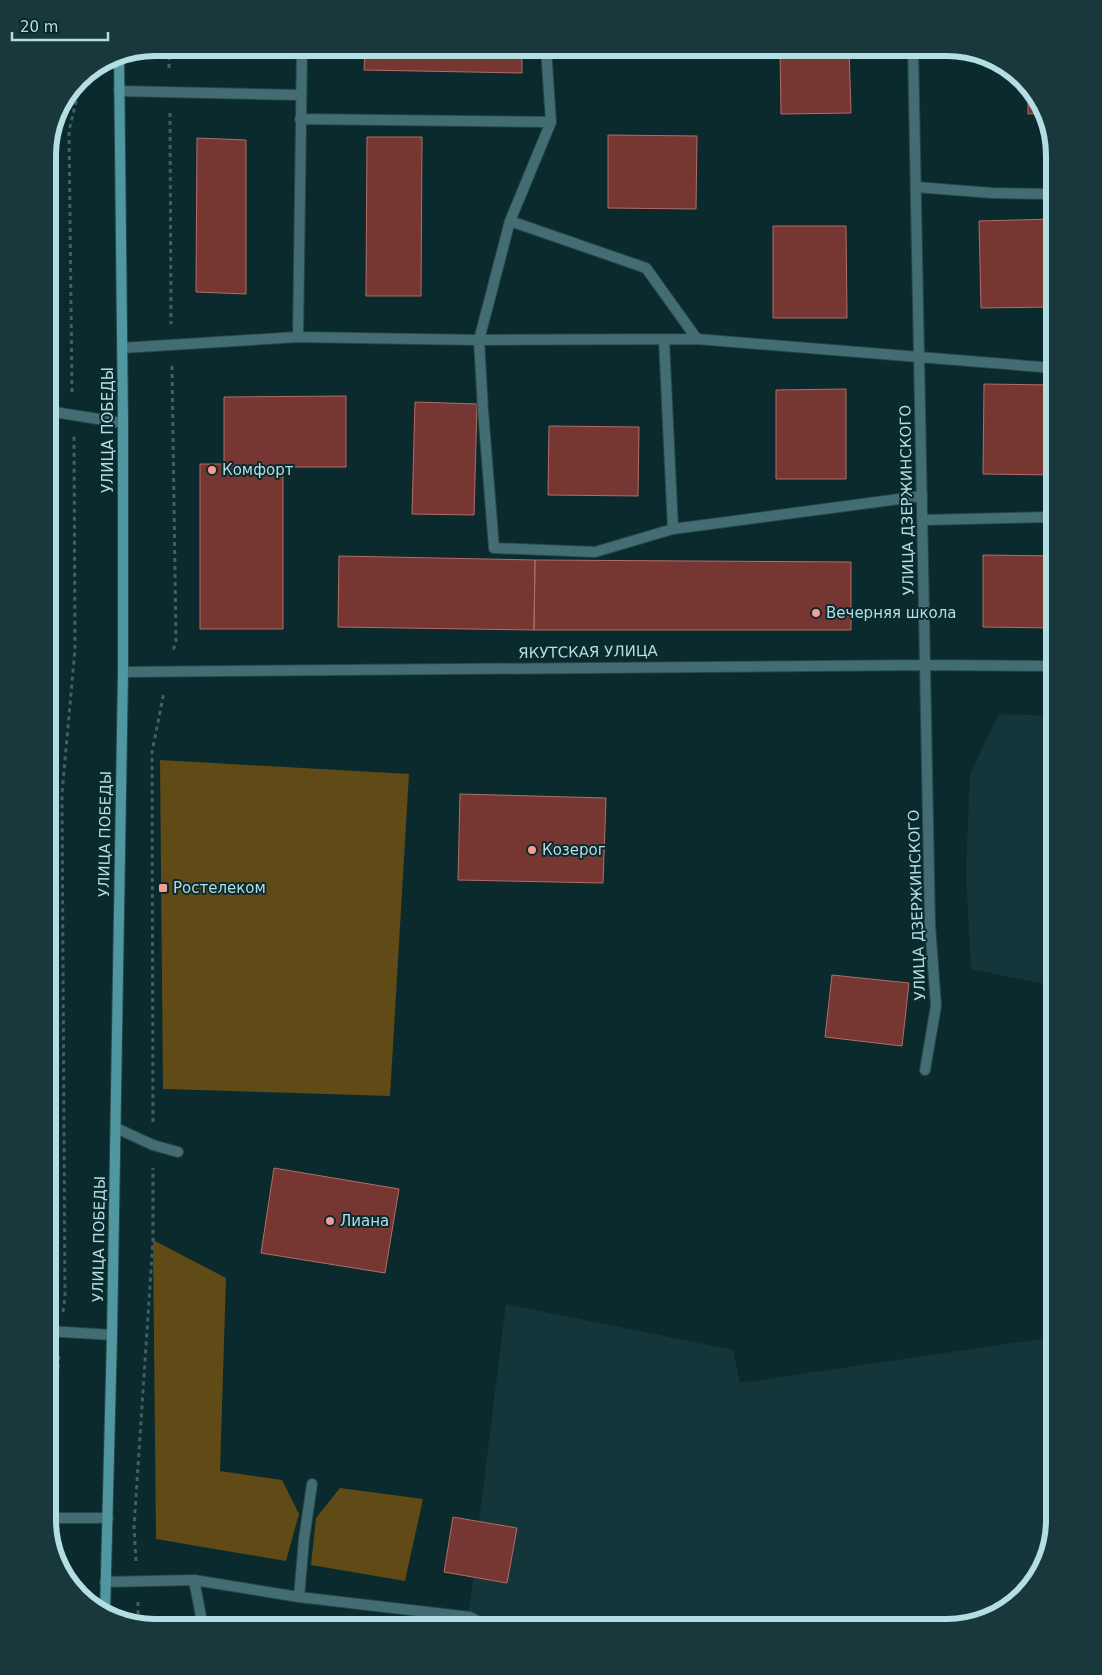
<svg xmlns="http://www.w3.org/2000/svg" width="1102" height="1675" font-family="'DejaVu Sans',sans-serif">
	<rect width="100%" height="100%" fill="#0b2a2d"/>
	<path fill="#14363a" d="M1043,113L1054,155V158H1042Z
		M999,714L1054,716V986L971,969L966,873L970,774Z
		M506,1304L733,1350L740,1383L1054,1337V1520L1040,1574L1000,1613L947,1627H467L473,1577L444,1572L453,1517L479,1521Z"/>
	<path fill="#604a16" d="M160,760L409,774L390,1096L163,1089Z
		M153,1240L226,1278L220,1471L282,1480L299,1514L286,1561L156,1539Z
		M340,1488L423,1499L405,1581L311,1565L316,1518Z"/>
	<path fill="#763632" stroke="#b26d67" d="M196,48H249V49L196,50Z
		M365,48H522V73L364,70Z
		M780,48H849L851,113L781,114Z
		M1028,89L1040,102L1043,113L1028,114Z
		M608,135L697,136L696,209L608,208Z
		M367,137H422L421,296H366Z
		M197,138L246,140V294L196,292Z
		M1054,219V307L981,308L979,221Z
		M773,226H846L847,318H773Z
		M984,384L1054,385V475L983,474Z
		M846,389V479H776V390Z
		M346,396V467H283V629H200V464H224V397Z
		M415,402L477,404L474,515L412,514Z
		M549,426L639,427L638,496L548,495Z
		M983,555L1054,556V628L983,627Z
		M339,556L535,560L534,630L338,627Z
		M535,560L851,562V630H534Z
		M460,794L606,798L603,883L458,880Z
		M832,975L909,983L902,1046L825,1037Z
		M274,1168L399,1189L385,1273L261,1253Z
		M453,1517L517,1528L507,1583L444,1572Z"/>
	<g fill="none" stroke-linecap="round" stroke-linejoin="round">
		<defs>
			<path id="service" d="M916,187L992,193L1054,194
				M919,357L1054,368
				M48,411L123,423
				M923,520L1054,517
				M48,1331L112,1335
				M48,1518H108
				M194,1580L203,1627
				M105,1582L194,1580L299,1597L470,1617L489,1627
				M299,1597L304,1539L312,1484"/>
			<path id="minor" d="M546,48L551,122L510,221L479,340L483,410L494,548L595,552L673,529L922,496
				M119,91L300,95
				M300,119L551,122
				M510,221L646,268L697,339
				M298,337L302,48
				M664,340L673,529
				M122,348L298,337L479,340L697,339L919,357
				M925,665L930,925L936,1006L925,1070
				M123,672L925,665L1054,666
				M116,1128L153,1145L178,1152"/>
			<path id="tertiary" d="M913,48L925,665"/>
			<path id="secondary" d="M105,1614L112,1335L123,672V423L119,55"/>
		</defs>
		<use href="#service" stroke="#26474a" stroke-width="12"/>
		<use href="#minor" stroke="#26474a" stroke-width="12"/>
		<use href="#tertiary" stroke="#26474a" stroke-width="12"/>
		<use href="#secondary" stroke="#26474a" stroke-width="12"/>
		<path stroke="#3e6165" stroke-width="3" stroke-dasharray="4 4" stroke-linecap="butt" d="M169,48V72
			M170,113L171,324
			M172,366L176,641L173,651
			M72,392L69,131L82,77
			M153,1122L152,752L164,692
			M63,1312L65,1297L62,793L75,649L74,436
			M51,1496L59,1353
			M136,1561L134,1527L153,1240V1168
			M138,1602V1624"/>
		<use href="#service" stroke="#436d73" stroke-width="10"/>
		<use href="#minor" stroke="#436d73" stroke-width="10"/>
		<use href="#tertiary" stroke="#436d73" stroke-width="10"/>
		<use href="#secondary" stroke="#50979f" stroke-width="10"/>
	</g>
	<g fill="#f59c94" stroke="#0b2a2d" stroke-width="2">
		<circle cx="212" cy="470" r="5"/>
		<circle cx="816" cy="613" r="5"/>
		<circle cx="532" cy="850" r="5"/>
		<rect x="158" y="883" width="10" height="10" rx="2.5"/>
		<circle cx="330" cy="1221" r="5"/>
	</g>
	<g text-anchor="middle" stroke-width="4" stroke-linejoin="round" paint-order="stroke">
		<g font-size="15" fill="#b3dee3" stroke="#0b2a2d">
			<text transform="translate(108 430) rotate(-90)" y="5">УЛИЦА ПОБЕДЫ</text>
			<text transform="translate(907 500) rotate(-91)" y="5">УЛИЦА ДЗЕРЖИНСКОГО</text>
			<text transform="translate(588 652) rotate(-1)" y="5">ЯКУТСКАЯ УЛИЦА</text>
			<text transform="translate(105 834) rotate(-89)" y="5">УЛИЦА ПОБЕДЫ</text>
			<text transform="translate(917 905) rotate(-92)" y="5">УЛИЦА ДЗЕРЖИНСКОГО</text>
			<text transform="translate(99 1239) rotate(-89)" y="5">УЛИЦА ПОБЕДЫ</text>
		</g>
		<g font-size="15" fill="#b3dee3" stroke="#0b2a2d" text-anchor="start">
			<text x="222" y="475">Комфорт</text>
			<text x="826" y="618">Вечерняя школа</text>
			<text x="542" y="855">Козерог</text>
			<text x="173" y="893">Ростелеком</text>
			<text x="340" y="1226">Лиана</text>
		</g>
	</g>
	<path d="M0 0H1102V1675H0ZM155 56H947A99 99 0 0 1 1046 155V1520A99 99 0 0 1 947 1619H155A99 99 0 0 1 56 1520V155A99 99 0 0 1 155 56Z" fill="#18383c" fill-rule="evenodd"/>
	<path fill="none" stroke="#b3dee3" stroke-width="6" d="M155 56H947A99 99 0 0 1 1046 155V1520A99 99 0 0 1 947 1619H155A99 99 0 0 1 56 1520V155A99 99 0 0 1 155 56Z"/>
	<path d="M12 32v8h96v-8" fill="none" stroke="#b3dee3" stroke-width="2.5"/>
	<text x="20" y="32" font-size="15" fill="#b3dee3" stroke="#0b2a2d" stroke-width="4" paint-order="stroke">20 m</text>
</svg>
